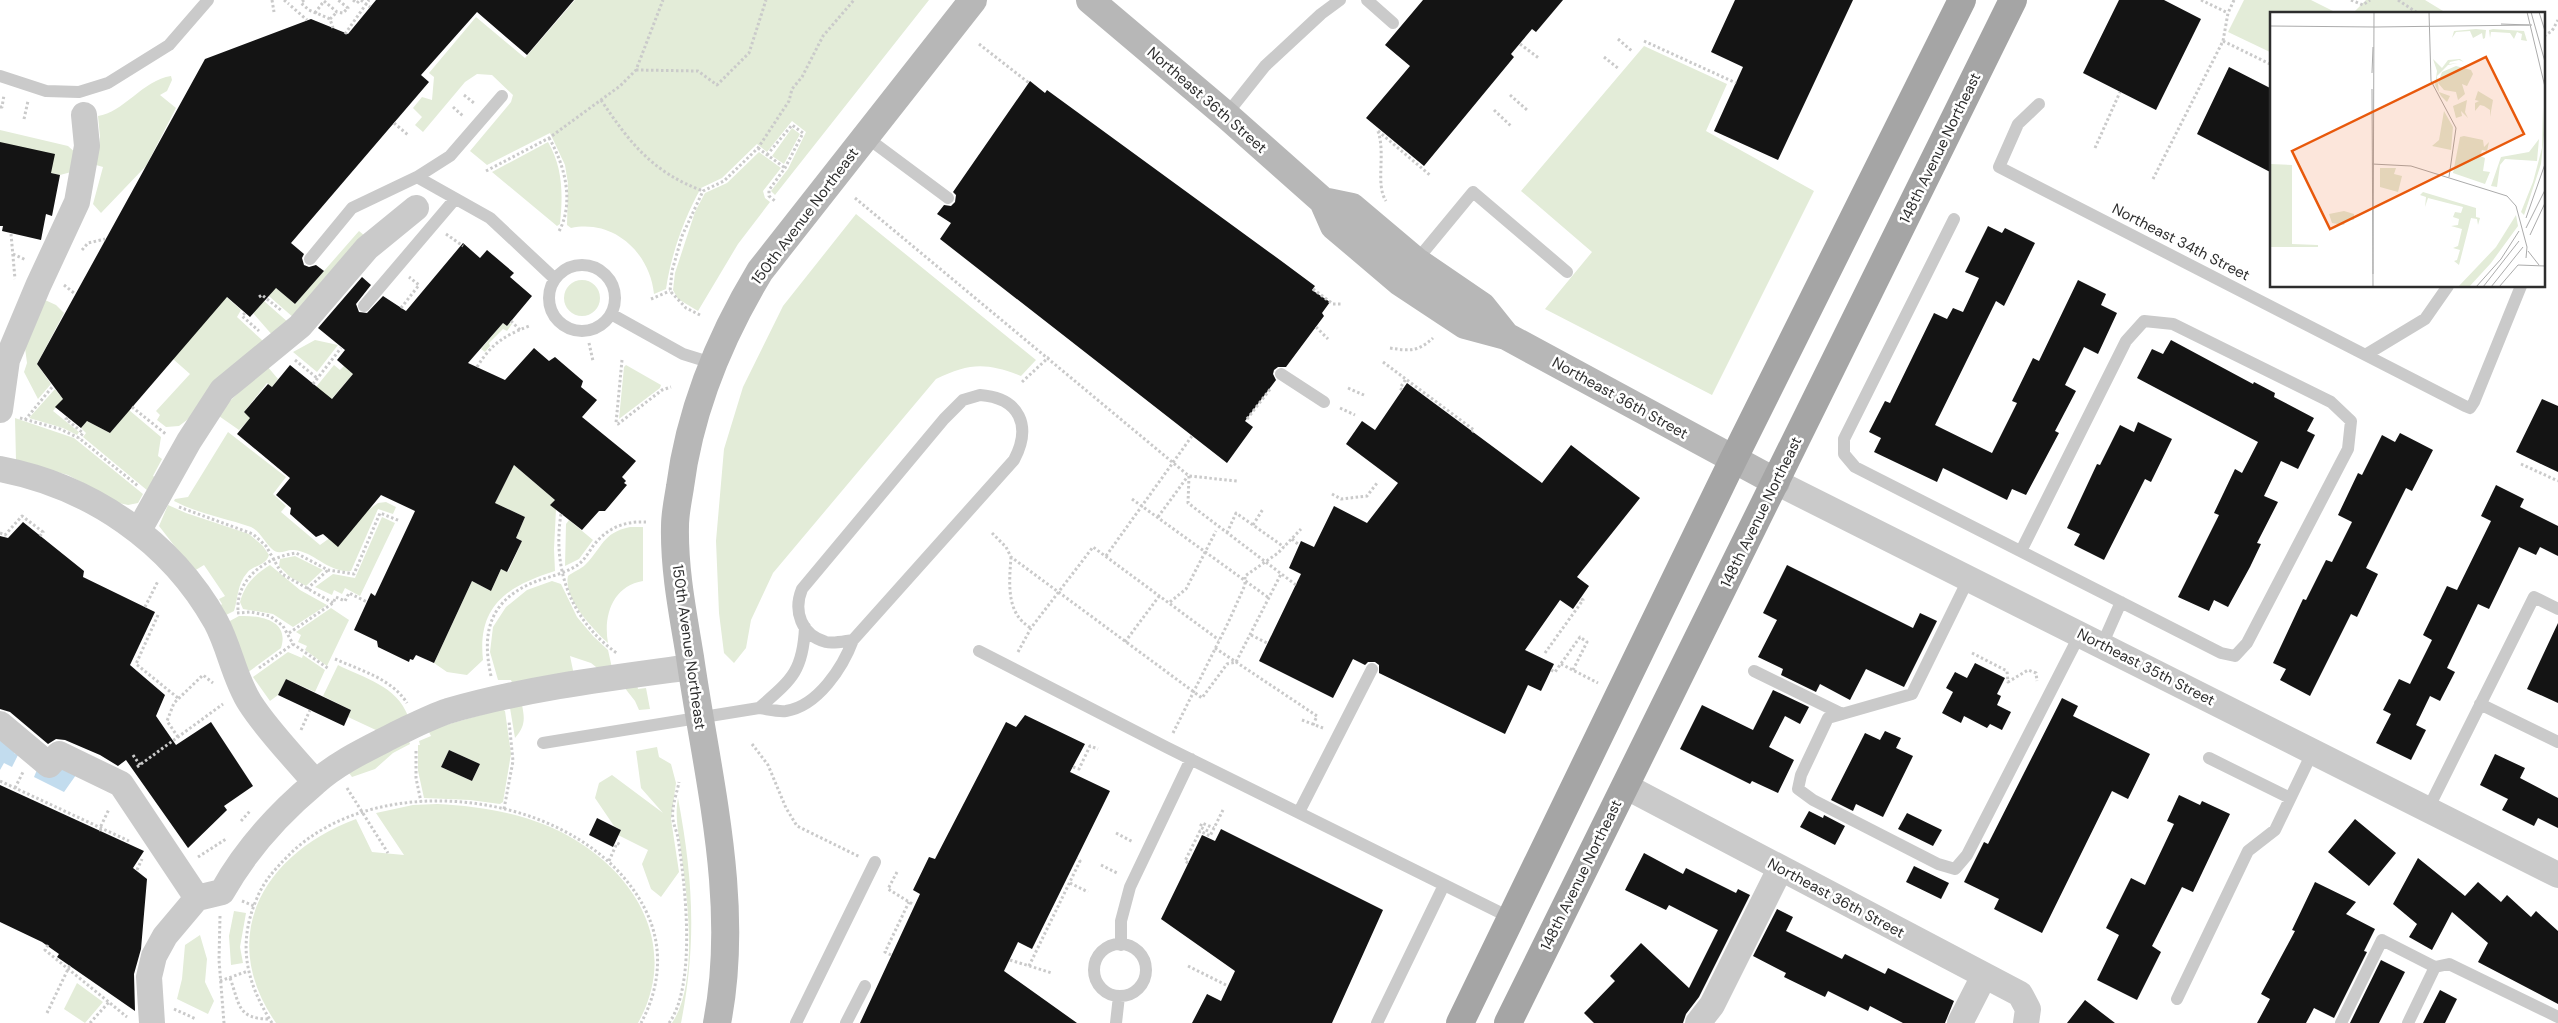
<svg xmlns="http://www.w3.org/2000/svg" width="2558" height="1023" font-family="'DM Sans',sans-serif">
	<rect width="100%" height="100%" fill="#fff"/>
	<path fill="#e3ecd8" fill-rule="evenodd" d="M575,0H929L775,195L771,191L788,169L806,132L792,121L767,152L757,144L722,178L701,188C684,218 671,255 666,289L654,294C650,253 614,219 571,228L567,225L568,184L565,165L550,133L487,165L470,151L511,102L513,95L492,75L477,74L465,82L423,132L415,125L422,117L413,108L422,97L432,100L434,77L429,73L476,17L525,58Z
		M2244,0H2311L2339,14H2272V53L2228,32Z
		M2366,0H2425L2448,14H2352Z
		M1644,46L1727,84L1706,131L1814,191L1712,395L1545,309L1592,252L1521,191Z
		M171,76L172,80L167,91L160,95L176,108L146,166L101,213L93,204L103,167L96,165L100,137L98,116C123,113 143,80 171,76Z
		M792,128L800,134L784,164L772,156Z
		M0,130L68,146L77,154L75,171L60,175L51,173L0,142Z
		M548,142C563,168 563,194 560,224L557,226L492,172Z
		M759,152L781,168L763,191L765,198L770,202L738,244L698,311L678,299L673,290L675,273L695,212L705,193L727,183Z
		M856,214L1036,360L1021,376C986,362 969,363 936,379L773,573L751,620L746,648L734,663L724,653L719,613L716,541L724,449L743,387L783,306Z
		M359,231L365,236L294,318L262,290L261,275L295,304Z
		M564 298a18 18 0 1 1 36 0a18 18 0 1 1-36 0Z
		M222,293L241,310L237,317L263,341L187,420L179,426L166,427L157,420L160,415L156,411L190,374L173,359Z
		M45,300L56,305L64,313L37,364L51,384L38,399L24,372L27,363L24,340Z
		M264,301L289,323L274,337L253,313Z
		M503,323L507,326L509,323L512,324L507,331L503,329L489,343L490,346L485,352L481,349Z
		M315,340L338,345L317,372L293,352Z
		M334,365L340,370L344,366L353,374L328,403L316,387Z
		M626,365L661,385L660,388L619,419L624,367Z
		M267,366L278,379L272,387L267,383L244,412L251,418L239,430L216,414Z
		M55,389L63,399L53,411L79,432L77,435L63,428L29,418Z
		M129,410L161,437L158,456L162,459L153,476L157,478L148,491L83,437L86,433L81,428L87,421L110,433Z
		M15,418L74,438L143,494L138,503L128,505L119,503L68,475L16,461Z
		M228,432L286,477L273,494L286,506L281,512L320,545L378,503L386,502L396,507L393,514L378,509L351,571C328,573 315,552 294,550C286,549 279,556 272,549C265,543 260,531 251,527C225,518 199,514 174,501L175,499L188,497Z
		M514,465L555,500L551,505L556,509L554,549L555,571C508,586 477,605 483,660L467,675L447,672L434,663L472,581L491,591L501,569L508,572L522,541L516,538L525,517L495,503Z
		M168,505L186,513L249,534L263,546L269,555C266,566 253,565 247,573C237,584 238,599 234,611L224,616L219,607L222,604L219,599L225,596L204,565L194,571L159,526Z
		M382,517L395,523L360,596L345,588L342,594L334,590L332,595L315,587L333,574L355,578Z
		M569,520L593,540L579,559L565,566L566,524Z
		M630,527H643V581C613,586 603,615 608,643C593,629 563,598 568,576C573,572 581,569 585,565C603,547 602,533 630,527Z
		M295,556L323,570L306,586L290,577L279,566L280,559Z
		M270,565L300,590L327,605L293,627L273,614L243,609L240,602C245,584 254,575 270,565Z
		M552,581L561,584L577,617L593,636L608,650L612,668L601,671L591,663L570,656L574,675L513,685L511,680H498L490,652L493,627L506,607L527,590Z
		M331,608L349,620L327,666L305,650L307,646L298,642L301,635L296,632Z
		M239,616C260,615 290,620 281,648L247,673L228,622Z
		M288,652L302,658L303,655L325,670L315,692L286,679L278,695L270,701L253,677Z
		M338,665C364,678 397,686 408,716L378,731L348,717L351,710L323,696Z
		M637,685L638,689L646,688L650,709L639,710L635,701L624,687Z
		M522,705C525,720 525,726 515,738L510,708Z
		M502,709L505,711L511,754L503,802L500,804L470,800L424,798L418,771V745H420L419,741L431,736L428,730ZM449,750L480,764L472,781L441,767Z
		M408,738L410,744L393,753L375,769L352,777L349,773Z
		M657,747L659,757L671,764L676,783L671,819L679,872L661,897L651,889L642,864L648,850L618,835L621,830L614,826L595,798L599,783L612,775L663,813L641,788L636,751Z
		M678,798C693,879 697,942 681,1023H672C698,985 688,903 682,859C680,838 674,819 678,798Z
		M437,804C475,806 512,811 548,826C628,860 684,940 638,1023H276C215,935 265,853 356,819L372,852L404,855L376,813L413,805Z
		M234,911L246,913L240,947L243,963L231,965L229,936Z
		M200,935L207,959L205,982L214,1001L208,1014L177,999L182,979L185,945Z
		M77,983L103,1002L85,1023L64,1009Z"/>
	<path fill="#c2dcee" d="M0,730L19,743L14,753L18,755L12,767L4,763L0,770Z
		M58,762L76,775L64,792L34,777L39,765Z"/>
	<path fill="#141414" d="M376,0H574L527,55L477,12L421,75L429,82L291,243L304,254L302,258L304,265L309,267L316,265L324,271L295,304L276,288L250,317L227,297L110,433L87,421L81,428L55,407L63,399L37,364L205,59L311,19L348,34Z
		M1423,0H1563L1536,32L1532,29L1511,54L1514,57L1424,166L1366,118L1410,66L1385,45Z
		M1735,0H1853L1778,160L1714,131L1743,67L1711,52Z
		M2119,0H2164L2201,19L2156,110L2083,73Z
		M2229,67L2272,89V173L2197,134Z
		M1030,81L1045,93L1047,90L1280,260L1315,286L1312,290L1330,302L1322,313L1324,316L1286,367H1278L1274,370L1273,374L1276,380L1245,421L1253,427L1227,463L940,239L951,223L937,214L944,205L951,206L955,202L956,195L953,192Z
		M0,142L55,154L51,173L60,175L52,216L46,214L41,240L2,231L3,226H0Z
		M1988,226L2002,233L2005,228L2035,243L2004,306L1996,301L1935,425L1992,453L2017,403L2012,401L2033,358L2039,361L2078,280L2106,294L2101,305L2117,313L2098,354L2084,347L2065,385L2076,391L2055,431L2059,433L2026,495L2012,489L2007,500L1943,468L1937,482L1874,452L1881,438L1869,432L1885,401L1890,403L1934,313L1947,319L1953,308L1963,312L1979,278L1965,272Z
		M463,243L480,258L487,250L514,273L510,277L532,296L507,326L503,323L468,363L505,380L534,348L549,361L555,357L583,381L581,387L597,400L582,417L636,461L622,477L626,481L624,483L627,485L605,511H599L582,530L550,505L555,500L514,465L495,503L525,517L516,538L522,541L507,572L501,569L491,591L472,581L434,663L416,655L413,660L410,659L409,662L378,647L377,641L354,630L371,593L375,596L415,511L381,495L338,547L323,534L316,537L290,514L291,508L276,495L290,478L237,434L250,418L244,412L268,384L272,387L290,365L332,399L353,374L337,360L345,350L318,328L362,277L371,285L356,304L359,312L367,313L383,296L406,311Z
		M2171,340L2253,384L2254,382L2275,393L2274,397L2314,418L2307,431L2315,435L2298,469L2281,461L2264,496L2278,502L2257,543L2261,544L2250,567L2228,607L2214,600L2209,611L2178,597L2219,515L2214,513L2235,469L2242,473L2258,442L2137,378L2152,349L2163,354Z
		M1407,383L1542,483L1571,445L1640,498L1577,577L1589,586L1573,609L1560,600L1525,650L1554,664L1541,691L1528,685L1505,734L1379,673V665L1375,662H1368L1365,665L1353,659L1333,698L1259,661L1301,574L1289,568L1301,541L1314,547L1334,506L1367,523L1398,483L1346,444L1362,421L1375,430Z
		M2542,399L2558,406V472L2516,452Z
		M2138,422L2172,439L2151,482L2145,479L2104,560L2074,545L2080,534L2067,528L2097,464L2100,465L2120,425L2134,432Z
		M2400,433L2433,450L2412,491L2406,488L2366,568L2378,574L2357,617L2351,614L2310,696L2280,680L2286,669L2273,663L2303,599L2306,600L2326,560L2332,562L2352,522L2338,515L2358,473L2362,475L2382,435L2395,442Z
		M2496,485L2524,499L2520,507L2558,526V556L2540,547L2536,555L2519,547L2489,609L2478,604L2447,668L2455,672L2440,701L2430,696L2416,725L2426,730L2411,760L2376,743L2391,714L2383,710L2399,679L2410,684L2432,640L2423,635L2447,586L2457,590L2491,521L2481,516Z
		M23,522L84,571L83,577L155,612L130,665L165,695L156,716L176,745L211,722L253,786L224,806L227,810L188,848L126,760L118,766L100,755L65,740L56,739L48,744L10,712L0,709V536L8,538Z
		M1787,565L1913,628L1920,613L1937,621L1904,687L1866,669L1850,700L1820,684L1816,692L1781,675L1783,669L1758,657L1777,620L1763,613Z
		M2558,623V703L2527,689Z
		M1975,663L2005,678L1997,694L2001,696L1997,705L2011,712L2002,730L1990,724L1987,728L1964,716L1961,723L1942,713L1953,692L1946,688L1955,672L1967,678Z
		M286,679L351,710L344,726L278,695Z
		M1773,690L1809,707L1800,724L1785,716L1769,747L1794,760L1778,793L1752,781L1750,784L1680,749L1702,705L1753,730Z
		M2062,698L2078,706L2073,716L2150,754L2128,799L2112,791L2042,933L1994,909L1999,899L1964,882L1984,842L1988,844Z
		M1025,715L1085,744L1070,772L1110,791L1032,949L1018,942L1004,971L1077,1023H860L920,894L913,890L929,857L935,859L1006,722L1016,727Z
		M1885,731L1901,738L1896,748L1913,756L1883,817L1856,804L1853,811L1831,800L1865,733L1880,740Z
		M449,750L480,764L472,781L441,767Z
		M2495,754L2525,768L2520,778L2558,798V828L2538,818L2534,826L2502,810L2508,799L2480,785Z
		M0,785L144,851L133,868L147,879L141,949L134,974L135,1011L57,957L59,954L42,942L0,922Z
		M2179,795L2200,805L2202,801L2230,814L2193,892L2182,887L2152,946L2161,952L2137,1000L2097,980L2119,935L2106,928L2131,878L2145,885L2174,824L2167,821Z
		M1809,811L1823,818L1824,815L1845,826L1835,845L1800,827Z
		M1907,813L1942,830L1933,846L1898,829Z
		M597,818L621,830L613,847L589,835Z
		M2355,819L2396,853L2369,886L2328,852Z
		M1221,829L1383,910L1332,1023H1192L1207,994L1221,1001L1235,971L1161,919L1202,835L1215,841Z
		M1644,853L1683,874L1686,868L1736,893L1738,889L1750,895L1699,997L1686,1014L1683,1023H1594L1584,1013L1615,981L1610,976L1641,943L1689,988L1718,930L1669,905L1666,910L1625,890Z
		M2418,858L2465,896L2478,882L2501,902L2507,895L2531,917L2536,911L2558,931V1004L2478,962L2488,943L2452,912L2432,950L2409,937L2417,924L2393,904Z
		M1914,866L1949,883L1941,899L1906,882Z
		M2315,882L2356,902L2346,914L2375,929L2364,951L2367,952L2334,1018L2314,1008L2306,1023H2257L2270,999L2261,994L2295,931L2292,930Z
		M1777,909L1793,917L1786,931L1842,959L1845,954L1885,974L1888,968L1954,1001L1945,1023H1903L1870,1006L1868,1011L1828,991L1825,997L1784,977L1786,973L1753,956Z
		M2381,960L2405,972L2379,1023H2350Z
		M2440,990L2457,999L2445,1023H2423Z
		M2085,1000L2115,1023H2067Z"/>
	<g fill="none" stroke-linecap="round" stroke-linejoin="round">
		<path stroke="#cacaca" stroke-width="3" stroke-dasharray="2.5 2.5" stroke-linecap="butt" d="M272,0L274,12
			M284,0L289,4
			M304,0L301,3L309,10L330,19L333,28
			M353,0L357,3L360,0
			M361,0L370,7
			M2201,0L2228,13
			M2351,0L2363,5L2370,0
			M2398,0L2419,14
			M291,6L307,20
			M315,13L324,1L337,12L343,13L348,8L338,0
			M330,19L337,12
			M345,34L369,0
			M2544,36L2552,31L2558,20
			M1618,39L1633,52
			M1644,41L1736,83
			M2223,41L2272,65
			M979,44L1029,83
			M1520,44L1540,59
			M1604,57L1619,69
			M636,70L698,71L717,85L749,53L766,0
			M464,95L474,103
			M1510,95L1527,110
			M601,100C630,143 652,172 703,191
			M0,107H2L4,95
			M453,107L463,116
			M1494,110L1512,127
			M24,119L28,101
			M394,123L408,135
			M1378,131C1386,155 1375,184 1386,201
			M1378,131L1431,176
			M549,138C565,165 575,204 558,233
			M758,148L785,168
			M2095,148L2120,92
			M767,155L792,125L803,133L785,168L769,190V196L775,201
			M486,171L549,138L620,86L636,70L663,0
			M2153,179L2223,41L2228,13L2234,0
			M855,198L1189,476L1237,481
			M11,234L15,279
			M446,234L463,246
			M82,250L88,243L105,239
			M13,254L26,260
			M64,285L74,293
			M1313,289L1333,304H1341
			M259,297L262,295L282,311
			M651,299L670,291
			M401,308L419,285L409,277
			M245,313L242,316L259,331
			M700,315L686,308L670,291L672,271L682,236L703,191L724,181L758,148L789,101L792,89L802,77L823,36L854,0
			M511,321L520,330
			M1316,327L1328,339
			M589,343L593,361
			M1390,348C1409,351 1418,352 1433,338
			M295,360L317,378
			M622,360L616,423L618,424L662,390L671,387
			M1383,362L1474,430L1472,432
			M477,367C492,343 504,336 529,326
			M1022,382L1049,357
			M313,384L341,348
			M1348,388L1364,395
			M1402,390L1400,388L1406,379
			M132,407L167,435
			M1340,408L1355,415
			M20,418L60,429L79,438L138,486
			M68,418L66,419L83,433L79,438
			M1247,419L1271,388
			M25,420L53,386
			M2521,464L2558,481
			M1189,476L1188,503L1296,585
			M1332,494L1341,499L1367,496L1377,483
			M1132,499L1269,598
			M179,507L253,534L266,546L282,574L333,603
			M561,514C552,569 571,621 618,654
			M1158,517L1188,476
			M1253,525L1263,509
			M0,533L5,535L22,516L43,532L40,536
			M992,533L1006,547L1011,557L1202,698L1227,664L1236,662L1281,574
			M1227,533L1236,513L1284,547
			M1292,539L1299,545
			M1106,556L1192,436
			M1011,557C1009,584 1006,614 1031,628
			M307,589L328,570
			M1170,602L1186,589L1216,531
			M145,607L158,581
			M238,610C236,578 267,557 296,553L328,570L354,574L380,513L400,521
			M237,613L251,612L270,616L283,626L293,644L329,669
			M158,615L136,664L178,698
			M289,633L333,603L336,597L345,601L349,593L367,602
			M1251,635L1267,643
			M1125,642L1160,595
			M1215,648L1317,716L1313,725
			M1018,652L1031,628L1093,547L1219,640
			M1545,653L1583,600L1580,598
			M1972,653L2007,671L2008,682L2028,670L2036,673L2037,681
			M335,659C360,670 392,679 407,703
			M1561,664L1598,683
			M259,668L293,644
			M1551,670L1555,672L1580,637L1587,642L1573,670
			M491,676C481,631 490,599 537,581C551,576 567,573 579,564C585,559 589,552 593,546C607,528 624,521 646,522
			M1302,720L1323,728
			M301,730L310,710
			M1173,733L1228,623L1245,585V576L1278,553L1301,529
			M178,737L167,721L174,703L203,675L213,683
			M752,744L768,765L786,808L797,826L860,857
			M416,751V778L421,802
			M133,755L140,765
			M137,767L223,704
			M1073,767L1079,769L1090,746L1098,749
			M0,781L129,841
			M15,788L23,772
			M347,788L388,853
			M504,809L513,761L509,721
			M241,821L250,811
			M101,831L100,828L109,809
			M1208,831L1200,827L1202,823L1214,828
			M1116,833L1133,842
			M198,857L226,839
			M609,861L617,843L621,845
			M1188,863L1185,861L1200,831L1210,836L1223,810
			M1101,865L1117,873
			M137,870L142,859
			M897,872L888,889L914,905
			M1070,883L1088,892
			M242,901L254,906
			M220,916L219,960L224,1023
			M48,945L45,950L127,1017
			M891,955L885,952L909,902
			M1010,960L1052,973
			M1029,966L1080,861L1077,859
			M1188,966L1228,986
			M230,978C240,1005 237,1019 270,1019
			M220,981L248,971
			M174,1009L196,1019
			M47,1013L70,965
			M90,1023L109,1002
			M272,1023C246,982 237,944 257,898C264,881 275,869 288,856C379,763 588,792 646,911C664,948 660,988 641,1023
			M669,1023C697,984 685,884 678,838C677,832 674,826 673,820C671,808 677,793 679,782"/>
		<path stroke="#cacaca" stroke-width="12" d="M1367,0L1393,23
			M0,76L46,91L79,92L108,83L169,45L208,0
			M2039,104L2018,124L1999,167L2465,406L2470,408L2474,402L2521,286
			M1226,115L1265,66L1321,14L1340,0
			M866,137L948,198
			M417,177L450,156L502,96
			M1954,219L1844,439V454L1855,467L2221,653L2235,656L2247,643L2348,449L2351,421L2331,402L2173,324L2144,321L2126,341L2021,551
			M310,259L352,208L417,177L490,218L555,279
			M1416,261L1473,192L1567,272
			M549 298a33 33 0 1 1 66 0a33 33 0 1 1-66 0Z
			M364,306L455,199
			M611,314L683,354L712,363
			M2367,354L2425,319L2448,286
			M1281,374L1324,402
			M980,395C1020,398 1032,426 1014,460L853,640C845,641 834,644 826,642C801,635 793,611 802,589L944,419L963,400Z
			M1969,578L1912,694L1828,718L1801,775L1798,789L1813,800L1938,864L1955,869L1967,855L2080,634
			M2102,645L2121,602
			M979,651L1166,747L1511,918
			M1754,671L1842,714
			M2480,704L2558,742
			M759,708C791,680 803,672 805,627
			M543,743L759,708C767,709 778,712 786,711C818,706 843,667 853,640
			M2209,758L2290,798
			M2428,809L2534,597L2558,609
			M1299,812L1372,669
			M1094 970a26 26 0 1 1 52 0a26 26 0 1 1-52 0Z
			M1121,945V921L1130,887L1191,759
			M2177,999L2248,851L2275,830L2313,751
			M796,1023L875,862
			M846,1023L865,986
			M1116,1023L1119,996
			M1377,1023L1444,885
			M2341,1023L2382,940L2435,967L2449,964L2558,1017
			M2408,1023L2435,967"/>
		<path stroke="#cacaca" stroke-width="26" d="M0,410L7,360L38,286L77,202L87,146L84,115
			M0,469C90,486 171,541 216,622C230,648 234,678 250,703C268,731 293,756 315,782
			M1776,482L2558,875
			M139,530L189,441L222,390L300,326L367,248L416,208
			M0,724L49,765L59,754L121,784L197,898
			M1625,786L2020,994L2028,1009L2026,1023
			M152,1023L149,977L154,956L165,936L197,898L222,892C245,851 279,813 315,783C338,762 369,748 396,734C413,726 430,717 448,711C527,688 610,678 691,667
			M1698,1023L1712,1005L1780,869
			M1960,1023L1984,976"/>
		<path stroke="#b7b7b7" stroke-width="28" d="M1090,0L1226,115L1323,201L1334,226L1400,282L1465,325L1506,336L1776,482
			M1323,201L1352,207L1416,261L1482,306L1506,336
			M717,1023C741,902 707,776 690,657C683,614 674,570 675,526C675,513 678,500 680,487C690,409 719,339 760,271L973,0"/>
		<path stroke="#a5a5a5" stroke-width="28" d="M1460,1023L1733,460L1962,0
			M1508,1023L2013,0"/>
	</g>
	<g text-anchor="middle" stroke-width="5" stroke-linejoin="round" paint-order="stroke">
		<g font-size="15" fill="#2d2d2d" stroke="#fff">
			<text transform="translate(1207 100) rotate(41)" y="5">Northeast 36th Street</text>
			<text transform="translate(1940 148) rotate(-64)" y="5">148th Avenue Northeast</text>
			<text transform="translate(805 216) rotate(-53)" y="5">150th Avenue Northeast</text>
			<text transform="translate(2181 242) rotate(27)" y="5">Northeast 34th Street</text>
			<text transform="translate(1620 398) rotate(29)" y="5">Northeast 36th Street</text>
			<text transform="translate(1761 512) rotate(-64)" y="5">148th Avenue Northeast</text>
			<text transform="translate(689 647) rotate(82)" y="5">150th Avenue Northeast</text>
			<text transform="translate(2146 667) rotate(27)" y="5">Northeast 35th Street</text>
			<text transform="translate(1581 875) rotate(-64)" y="5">148th Avenue Northeast</text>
			<text transform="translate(1836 898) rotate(28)" y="5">Northeast 36th Street</text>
		</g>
	</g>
	<g transform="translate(2270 12)">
		<rect width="275" height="275" fill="#fff"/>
		<path d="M206,17L216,18L215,26L213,27L212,21L203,26L200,19L186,20L182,26L184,19ZM223,17L254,19L257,29L251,28L252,22L247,20L244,27L240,21L224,20H221L220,26L219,18ZM163,47L172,56L178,48L190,47L194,50L189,48L180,50L179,52L188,51L178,53L167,64L169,80L180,84L177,90L171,84L167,77L165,73L167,59ZM186,54L201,58L203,62L197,74L192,72L195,82L188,88L186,80L174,78L168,71L172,60ZM208,79L223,88L220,105V98L214,94L210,93L205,99V91L209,89L205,88ZM197,88L195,100L198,106L191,99L192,104L186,106L183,94ZM273,95L274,123L271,152L254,203L251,200L263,170L272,136ZM174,99L183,115L181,138L162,134L169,128ZM194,124L213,128L214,135L219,130L217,139L212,138L210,144L215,146L213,159L220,160L215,172L183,161L190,125ZM269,127L267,149L235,147L230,153L227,175L221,174L231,145L259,140ZM0,152L22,153V232L48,233V235H0ZM110,156H126L124,162L132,164L128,180L110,175ZM153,180L206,196V205L210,206L208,213L207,207L201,206L189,253L184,249L187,248L190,238L183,236L188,234L192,217L181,214L188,213L189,207L183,205L185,200L191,201L193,195L158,186L155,195L156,185L150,183ZM74,199L84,202V208H76L74,213L62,211L59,202ZM246,203L248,214L221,251L199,275H188L226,235Z" fill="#e3ecd8"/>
		<path fill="none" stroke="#ababab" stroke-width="1" d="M159,0L161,69L186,116L179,165M257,0L275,75M261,0L275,50M269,0L275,19M231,12L259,13M0,14L105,15M105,15L262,13M102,61L103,35M102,77L103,275M102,152L141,154L237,184L246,194L257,235L256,246M256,206L275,152M256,216L275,178M260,223L275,191M258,239L269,253M103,262L104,0M206,275L231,247L249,219M213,275L249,229M221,275L253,235M229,275L248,253L275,254"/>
		<path fill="#e8590c" fill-opacity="0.15" stroke="#e8590c" stroke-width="2.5" d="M216,45L254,122L60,217L22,139Z"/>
		<rect width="275" height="275" fill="none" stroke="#2d2d2d" stroke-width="2.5"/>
	</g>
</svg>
